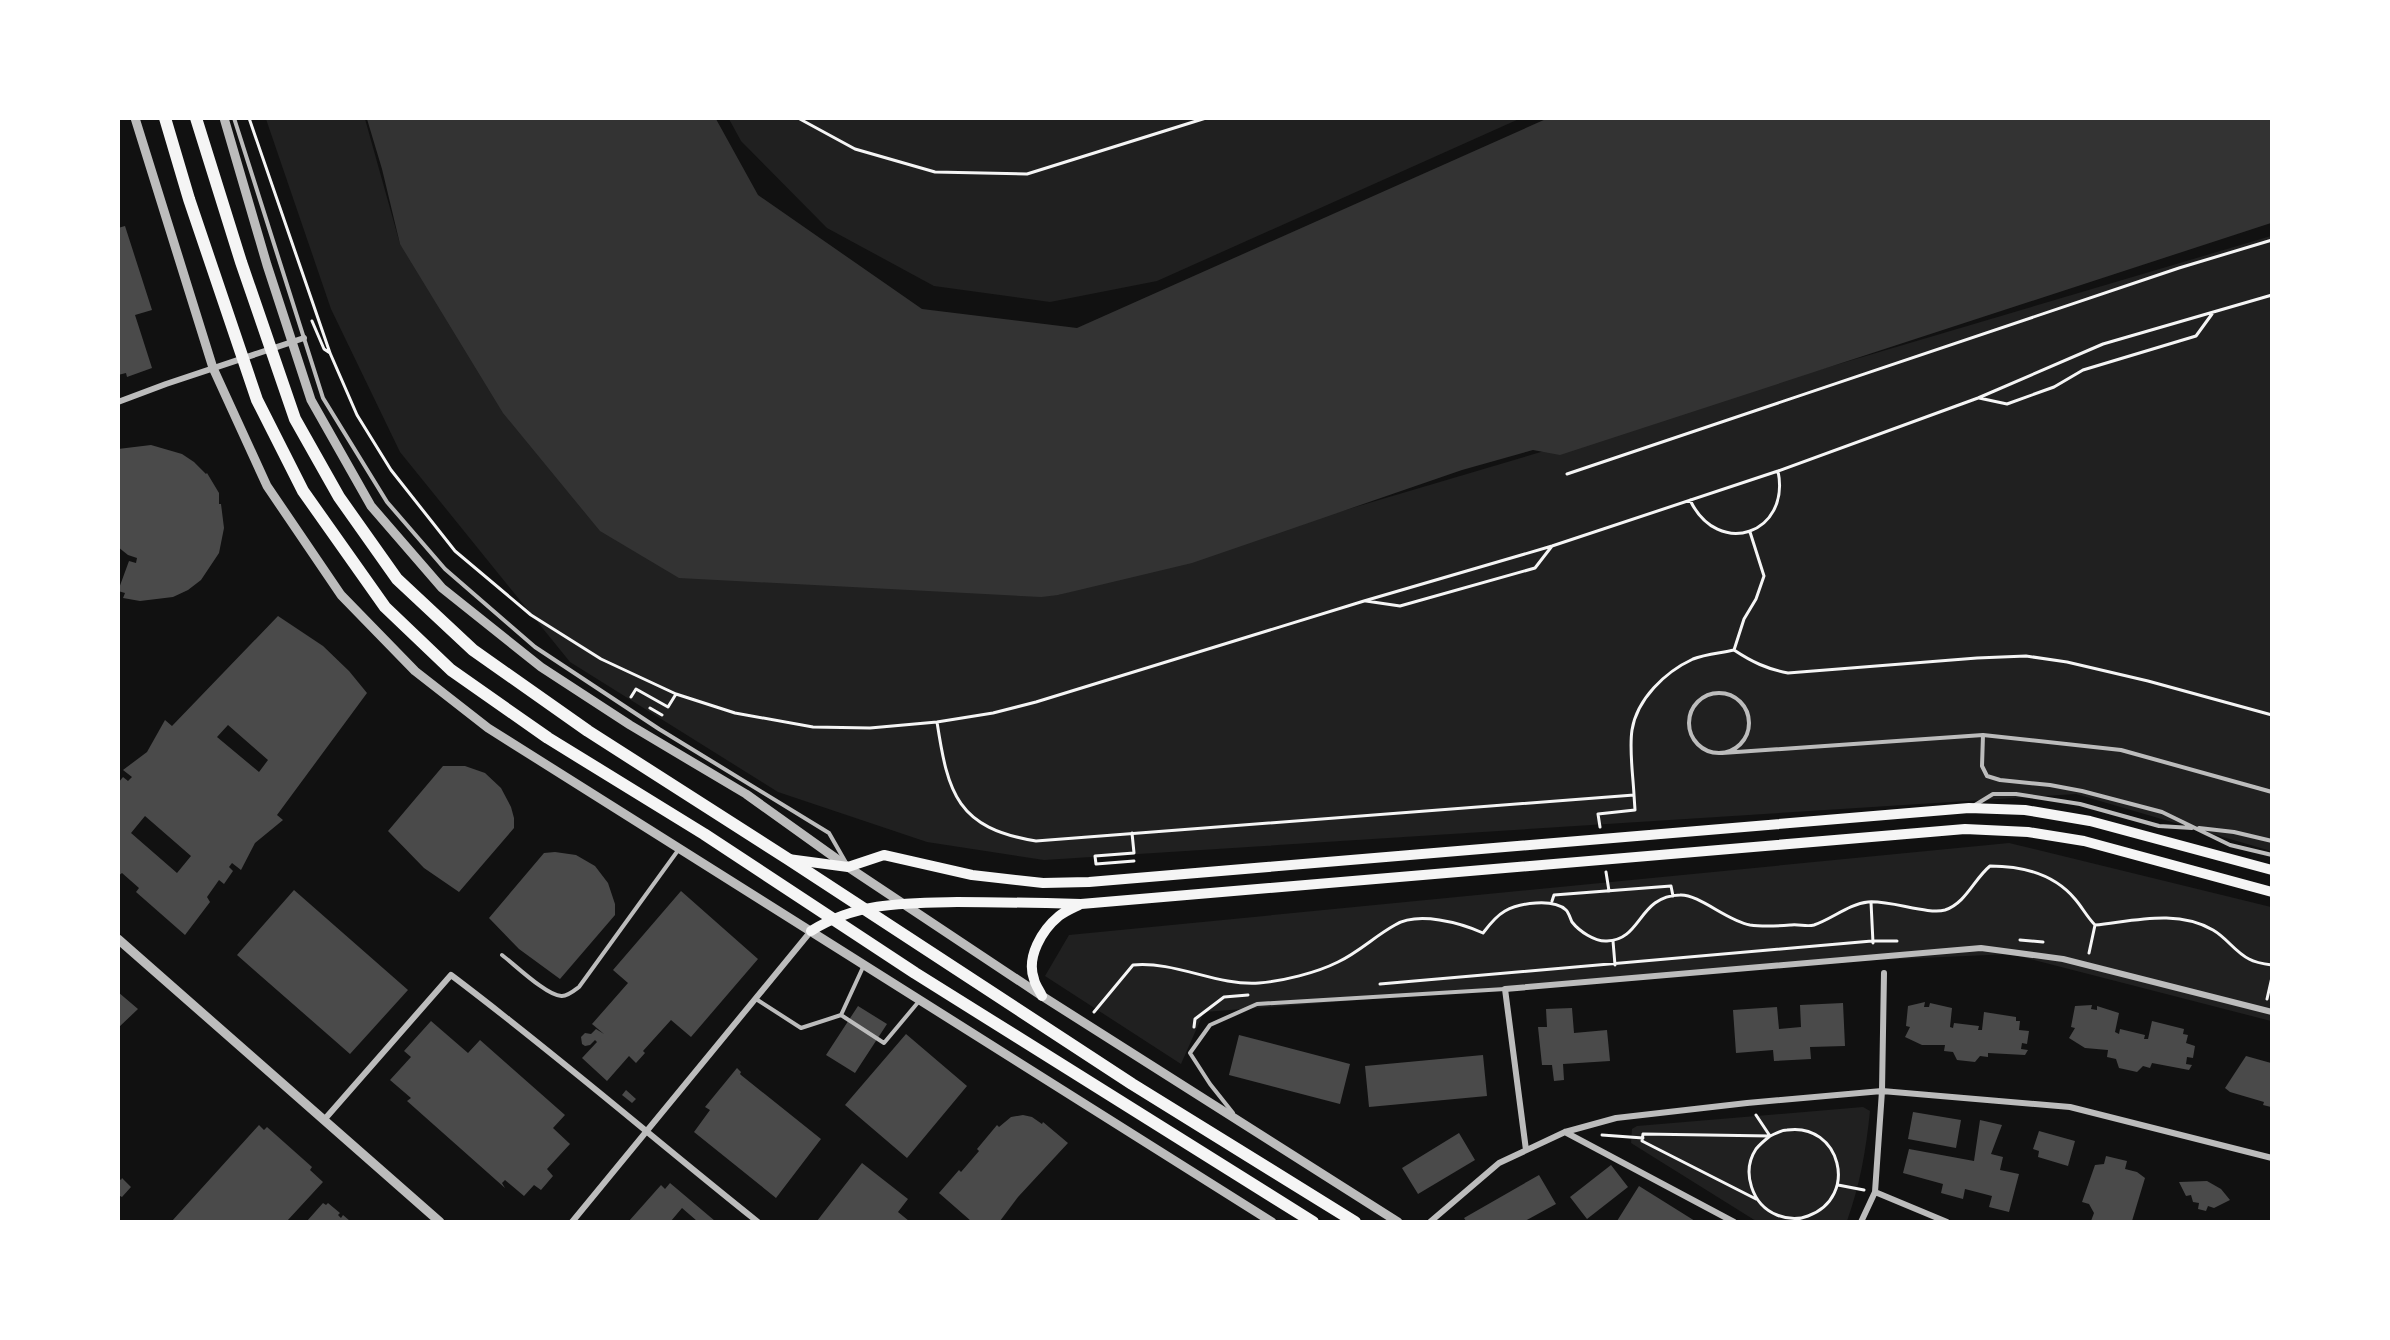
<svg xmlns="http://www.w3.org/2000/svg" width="2390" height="1340" font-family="'Golos Text',sans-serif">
	<rect width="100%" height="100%" fill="#111"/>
	<path fill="#202020" d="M266,119H365L400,244L1058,595L2271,236V851L2076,794L1044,860L927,842L778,792L570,662L400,452L331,309Z
		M729,119H1519L1157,281L1050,302L934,286L827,228L741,141Z
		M2009,843L2271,907V1021L2011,954L1876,960L1204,1012L1181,1064L1045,976L1069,935Z
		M1863,1107L1870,1111C1866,1150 1860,1185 1847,1221H1756L1631,1143L1632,1129L1637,1126Z"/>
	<path fill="#333" d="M367,119H716L758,195L922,309L1077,328L1546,119H2271V223L1560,455L1533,450L1462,470L1192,563L1058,595L1041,597L679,578L600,531L503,413L400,244L382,169Z"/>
	<path fill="#4a4a4a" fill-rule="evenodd" d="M125,226L152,310L135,315L152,368L127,377L126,373L118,375V228Z
		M151,445L182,454L194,462L206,474L207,473L219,493V504H221L224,528L219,553L201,580L188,590L173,597L140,601L123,598L125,593L118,591L129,561L136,563L137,558L128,555L118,547V449Z
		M278,616L323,646L349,671L367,693L277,815L283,820L255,843L241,870L232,863L229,867L233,871L224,884L219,880L207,897L210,902L185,935L136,892L139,888L122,873L118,876V783L123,777L128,781L132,777L123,770L147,752L165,720L172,726ZM228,725L268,760L259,772L217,737ZM145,816L191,856L177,873L131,833Z
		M443,766H465L485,773L501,788L511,807L514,818V828L459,892L424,868L388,831Z
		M555,852L576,855L595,866L608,883L615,904V915L560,979L519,949L489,918L544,853Z
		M294,890L408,990L350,1054L237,955Z
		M681,891L758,959L691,1037L671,1020L643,1051L645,1053L636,1063L629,1056L607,1081L582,1058L597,1042L595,1040L590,1045L585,1046L582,1044L581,1037L585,1033L591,1034L596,1029L604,1034L592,1024L628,983L613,970Z
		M118,992L138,1009L118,1028Z
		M1925,1002L1924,1007H1929L1930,1003L1952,1008L1950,1027L1953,1028L1954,1023L1979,1026L1978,1030H1982L1984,1012L2016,1017V1021H2020L2019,1030L2029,1031L2027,1044L2022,1043L2021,1049L2028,1050L2025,1055L1988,1053V1057L1980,1056L1975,1062L1957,1060L1953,1052L1944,1051L1945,1045H1922L1905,1037L1910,1027L1906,1026L1908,1006Z
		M1843,1003L1845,1046L1810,1047L1811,1059L1774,1061L1773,1050L1736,1053L1733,1010L1777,1007L1779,1029L1801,1027L1800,1005Z
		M2092,1005L2091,1009L2097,1010V1006L2119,1013L2115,1032L2119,1034L2120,1029L2145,1035L2144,1039H2148L2152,1021L2184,1029L2183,1034L2188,1035L2186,1043L2195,1046L2193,1058L2187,1057L2186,1064L2192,1065L2189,1070L2152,1063L2150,1068L2143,1066L2137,1072L2119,1068L2116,1059L2107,1057L2108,1050L2085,1048L2069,1038L2075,1028L2071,1027L2075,1006Z
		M858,1006L887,1024L855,1073L826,1055Z
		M1572,1008L1574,1033L1607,1030L1610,1061L1563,1064L1564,1080L1554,1081L1552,1065H1542L1538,1027H1547L1546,1009Z
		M431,1021L468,1053L480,1040L565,1115L553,1128L570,1144L547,1169L553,1176L541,1190L534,1185L524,1196L505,1180L502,1183L505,1188L407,1101L411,1098L390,1080L411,1057L404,1051Z
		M906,1034L967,1086L907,1158L845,1105Z
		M1239,1035L1350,1064L1340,1104L1229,1075Z
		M1483,1055L1487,1096L1369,1107L1365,1066Z
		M2246,1056L2271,1063V1107L2263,1105L2264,1102L2230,1092L2225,1088Z
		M737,1068L741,1072L740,1074L741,1075L821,1139L776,1198L694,1132L710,1110L705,1107Z
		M626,1090L636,1099L632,1103L622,1095Z
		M1913,1112L1961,1120L1956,1148L1908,1139Z
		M1023,1115L1032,1117L1042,1124L1043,1122L1068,1143L1018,1197L1000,1221H971L939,1193L959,1170L961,1172L979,1151L977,1149L997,1125L999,1127L1011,1117Z
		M1980,1120L2002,1125L1991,1154L2003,1157L2000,1170L2019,1174L2009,1212L1989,1207L1992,1196L1965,1189L1963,1199L1941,1193L1943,1184L1903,1173L1909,1149L1974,1161Z
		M259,1125L264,1130L267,1127L312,1167L310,1170L323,1182L287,1221H172Z
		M2039,1131L2075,1141L2068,1166L2038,1157L2039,1151L2033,1149Z
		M1459,1133L1475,1160L1418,1194L1402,1168Z
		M2106,1156L2127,1161L2125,1169L2137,1172L2145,1178L2132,1221H2091L2094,1213L2089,1204L2082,1202L2095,1165L2104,1164Z
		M862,1163L908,1199L898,1212L909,1221H817Z
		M1611,1165L1628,1187L1587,1219L1570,1197Z
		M1539,1175L1556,1204L1525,1221H1466L1464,1218Z
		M118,1178L121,1180L122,1178L131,1187L122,1197L118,1195Z
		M2207,1181L2221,1189L2230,1200L2214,1208L2208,1206L2206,1211L2198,1209L2199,1203L2193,1202L2191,1195L2186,1196L2179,1182Z
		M670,1183L715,1221H697L682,1208L671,1221H629L661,1185L665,1189Z
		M1639,1186L1695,1221H1617Z
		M323,1203L326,1205L328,1203L340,1213L338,1215L341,1218L343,1215L350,1221H307Z"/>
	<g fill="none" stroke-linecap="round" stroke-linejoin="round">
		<path stroke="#f5f5f5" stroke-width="3" d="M249,118L330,353L357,415L391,470L455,551L531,615L601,659L676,694L735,713L813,727L870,728L937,722L993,713L1036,702L1364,601L1552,546L1778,471L1978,398L2103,344L2272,295
			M798,118L855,149L935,172L1027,174L1206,118
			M312,321L324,349L330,353
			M1979,398L2007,404L2054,387L2083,370L2196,336L2212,314
			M1567,474L2179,268L2272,240
			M1690,500C1718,559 1791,534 1778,471
			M1366,601L1400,606L1535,568L1552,546
			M1734,650L1744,619L1756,599L1764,576L1750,532
			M631,697L636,689L668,707L676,694
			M650,708L662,715
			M937,722C948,794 957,828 1036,841L1634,795C1633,774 1629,750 1632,730C1637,699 1665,672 1693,659C1705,654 1721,653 1734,650C1752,662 1767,669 1788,673L1977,658L2026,656L2067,662L2148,681L2272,715
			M1600,827L1598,814L1635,810L1634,795
			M1132,833L1134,853L1095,856L1096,864L1134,861
			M1606,872L1609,891
			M1552,901L1554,895L1671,886L1673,896
			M1871,902L1873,943
			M2020,940L2043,942
			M1613,941L1615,965
			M2089,953L2095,925
			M1380,984L1872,941H1897
			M2267,999L2272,977
			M1094,1012L1133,965C1176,961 1216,986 1259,983C1283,981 1316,973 1338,962C1359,952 1375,936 1395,925C1418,911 1461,923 1483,933C1489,925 1496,916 1505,911C1519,903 1553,898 1566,910C1569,913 1570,918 1572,922C1579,931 1595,942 1607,941C1642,940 1638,896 1680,895C1699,894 1727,921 1750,925C1764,927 1777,926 1791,925C1799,924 1807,927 1814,925C1832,919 1849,904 1868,902C1890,900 1928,915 1945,910C1966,903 1974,879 1990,866C2021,866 2054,874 2075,899C2082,907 2087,917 2095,925C2134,921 2177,909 2213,930C2227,938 2235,952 2249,959C2256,963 2264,964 2272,965
			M1194,1027L1195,1019L1224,997L1248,995
			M1756,1115L1770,1136
			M1602,1135L1643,1138
			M1838,1185L1864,1190
			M1756,1199L1642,1141L1643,1134L1770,1136C1775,1134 1781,1130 1787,1130C1840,1122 1860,1197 1808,1216C1798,1220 1787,1219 1777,1215C1752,1205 1741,1172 1756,1149C1760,1144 1765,1140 1770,1136"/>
		<path stroke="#bcbcbc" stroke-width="4" d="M234,118L323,398L387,502L445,569L535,647L659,729L829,833L845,861
			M1689 723a30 30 0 1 1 60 0a30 30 0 1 1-60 0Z
			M1983,735L1982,766L1987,776L2000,780L2050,785L2082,791L2162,812L2230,845L2272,855
			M1722,753L1983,735L2121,750L2272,792
			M1975,805L1993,794H2016L2080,804L2159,826L2192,828
			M2199,828L2234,832L2272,841
			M502,955C514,964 548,997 562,996C568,996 575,990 579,987L679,849
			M864,965L841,1015L884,1043L920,1000
			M756,999L801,1028L841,1015
			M1233,1113L1210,1084L1190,1053L1210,1025L1257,1004L1505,989"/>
		<path stroke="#bcbcbc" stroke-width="6" d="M118,402L166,384L304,338
			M324,1120L451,975C556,1054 655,1140 758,1222
			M1565,1132L1734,1222
			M1526,1150L1505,989L1981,948L2063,959L2272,1012
			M1875,1192L1947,1222
			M572,1222L811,931
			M1430,1222L1499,1163L1565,1132L1616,1118L1747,1103L1882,1091L2070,1107L2272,1158
			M1861,1222L1875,1192L1882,1091L1884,973"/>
		<path stroke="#bcbcbc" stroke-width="9" d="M135,118L213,368L267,486L341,595L415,671L488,728L1272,1222
			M224,118L267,265L311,400L371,506L442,588L541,667L630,725L746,794L848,867L1042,996L1398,1222
			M118,939L440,1222"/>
		<path stroke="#f5f5f5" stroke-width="10" d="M788,859L848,867L884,855L972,875L1043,883L1089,882L1969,808L2025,810L2090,821L2272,870
			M811,931C857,902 905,903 957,902C999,902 1040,903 1081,904L1965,829L2028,832L2084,841L2272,892
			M1042,996C1040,991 1035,985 1034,979C1026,957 1042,930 1059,916C1064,912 1073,908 1079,905"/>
		<path stroke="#f5f5f5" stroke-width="12" d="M165,118L189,199L257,400L303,491L385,607L451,670L548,738L704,834L915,973L1313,1222
			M196,118L241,262L295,419L339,497L397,579L473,650L588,731L788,859L1132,1084L1355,1222"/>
	</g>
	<rect width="2390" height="1340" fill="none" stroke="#ffffff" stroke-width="240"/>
</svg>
